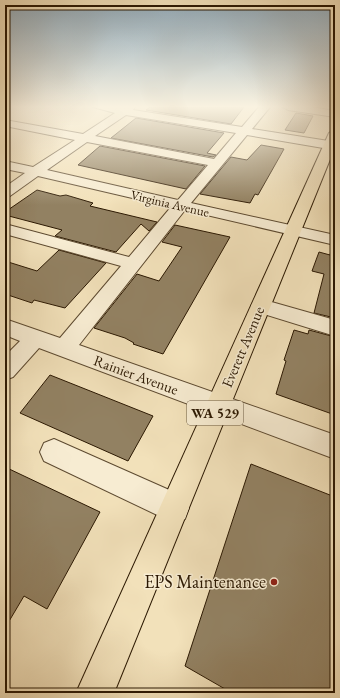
<svg xmlns="http://www.w3.org/2000/svg" width="340" height="698" font-family="'EB Garamond',serif">
	<rect width="100%" height="100%" fill="#f2e1ba"/>
	<filter id="stains"><feTurbulence type="fractalNoise" baseFrequency=".005" numOctaves="4"/><feColorMatrix values="0 0 0 0 .2 0 0 0 0 .09 0 0 0 0 .02 0 0 0 .5 -.17"/></filter>
	<radialGradient id="worn" r=".72"><stop offset=".6" stop-color="#630" stop-opacity="0"/><stop offset="1" stop-color="#630" stop-opacity=".3"/></radialGradient>
	<path fill="#928162" stroke="#2b1802" d="M150,107H244L231,124L146,110Z
		M296,113L313,116L304,133L285,130Z
		M136,118L224,133L207,153L216,155L213,157L111,138Z
		M261,145L284,149L258,195L255,194L250,203L200,194L231,157L247,160Z
		M100,146L205,166L186,189L78,165Z
		M37,190L60,196L66,195L93,203L90,206L157,222L149,231L141,224L116,252L55,236L62,230L5,215V212Z
		M175,225L230,237L163,354L133,344L134,343L125,338L94,328L137,274L159,281L182,247L162,242Z
		M59,250L106,263L65,308L34,300L32,303L5,294V261L37,271Z
		M331,251H335V318L314,313L324,274L312,271L319,252L330,255Z
		M294,330L308,334L309,330L335,337V415L276,394L286,361L284,360Z
		M50,375L153,416L128,461L20,413Z
		M251,464L335,497V693H232L185,666Z
		M5,467L100,512L47,609L24,596L5,628Z"/>
	<g fill="none" stroke-linecap="round" stroke-linejoin="round">
		<defs>
			<path id="minor" d="M93,107H135L133,110L242,127L259,107H270L252,129L335,142V150L247,135L191,203L335,235V245L185,210L79,345L335,435V459L39,348L13,377L5,380V356L20,341L5,335V319L60,338L121,266L5,234V224L129,257L171,207L38,176L10,196L5,197V187L25,173L5,169V161L33,167L75,140L5,126V120L83,134L115,113ZM126,115L236,133L214,159L95,136ZM87,142L208,165L178,200L47,170Z
				M283,107H312L335,111V117L288,110Z
				M261,299L335,320V336L254,311L251,306L254,301Z
				M54,439L185,497L189,508L185,519L174,523L44,461L40,452L44,443Z"/>
			<path id="major" d="M335,130V147L114,693H76L329,133Z"/>
		</defs>
		<use href="#minor" stroke="#5d4a30" stroke-width="2"/>
		<use href="#major" stroke="#2b1802" stroke-width="2"/>
		<use href="#minor" fill="#f7ecd2" fill-rule="evenodd"/>
		<use href="#major" fill="#f2e1ba" fill-rule="evenodd"/>
	</g>
	<linearGradient id="sky" x2="0" y2="1"><stop stop-color="#91abbc"/><stop offset="0.52" stop-color="#f9f2e0"/><stop offset="1" stop-color="#f9f2e0" stop-opacity="0"/></linearGradient>
	<rect width="340" height="205" fill="url(#sky)"/>
	<circle fill="#8f2418" stroke="#f7ecd2" stroke-width="1.5" cx="274" cy="582" r="4"/>
	<g text-anchor="middle" stroke-width="3" stroke-linejoin="round" paint-order="stroke">
		<g font-size="13" fill="#2b1802" stroke="#f7ecd2">
			<text transform="translate(170 203) rotate(13)" y="5">Virginia Avenue</text>
		</g>
		<rect fill="#f7ecd2" stroke="#685840" stroke-width="1" x="187" y="401" width="56" height="24" rx="3"/>
		<g font-size="14" font-weight="bold" fill="#2b1802">
			<text x="215" y="418">WA 529</text>
		</g>
		<g font-size="15" fill="#2b1802" stroke="#f7ecd2">
			<text transform="translate(243 347) rotate(-67)" y="5">Everett Avenue</text>
			<text transform="translate(136 375) rotate(20)" y="5">Rainier Avenue</text>
		</g>
		<g font-size="18" fill="#2b1802" stroke="#f7ecd2" text-anchor="end">
			<text x="266" y="588">EPS Maintenance</text>
		</g>
	</g>
	<rect width="340" height="698" fill="none" stroke="#f2e1ba" stroke-width="20"/>
	<rect x="6" y="6" width="328" height="686" fill="none" stroke="#2b1802" stroke-width="2"/>
	<rect x="10" y="10" width="320" height="678" fill="none" stroke="#2b1802"/>
	<rect width="100%" height="100%" filter="url(#stains)"/>
	<rect width="100%" height="100%" fill="url(#worn)"/>
</svg>
